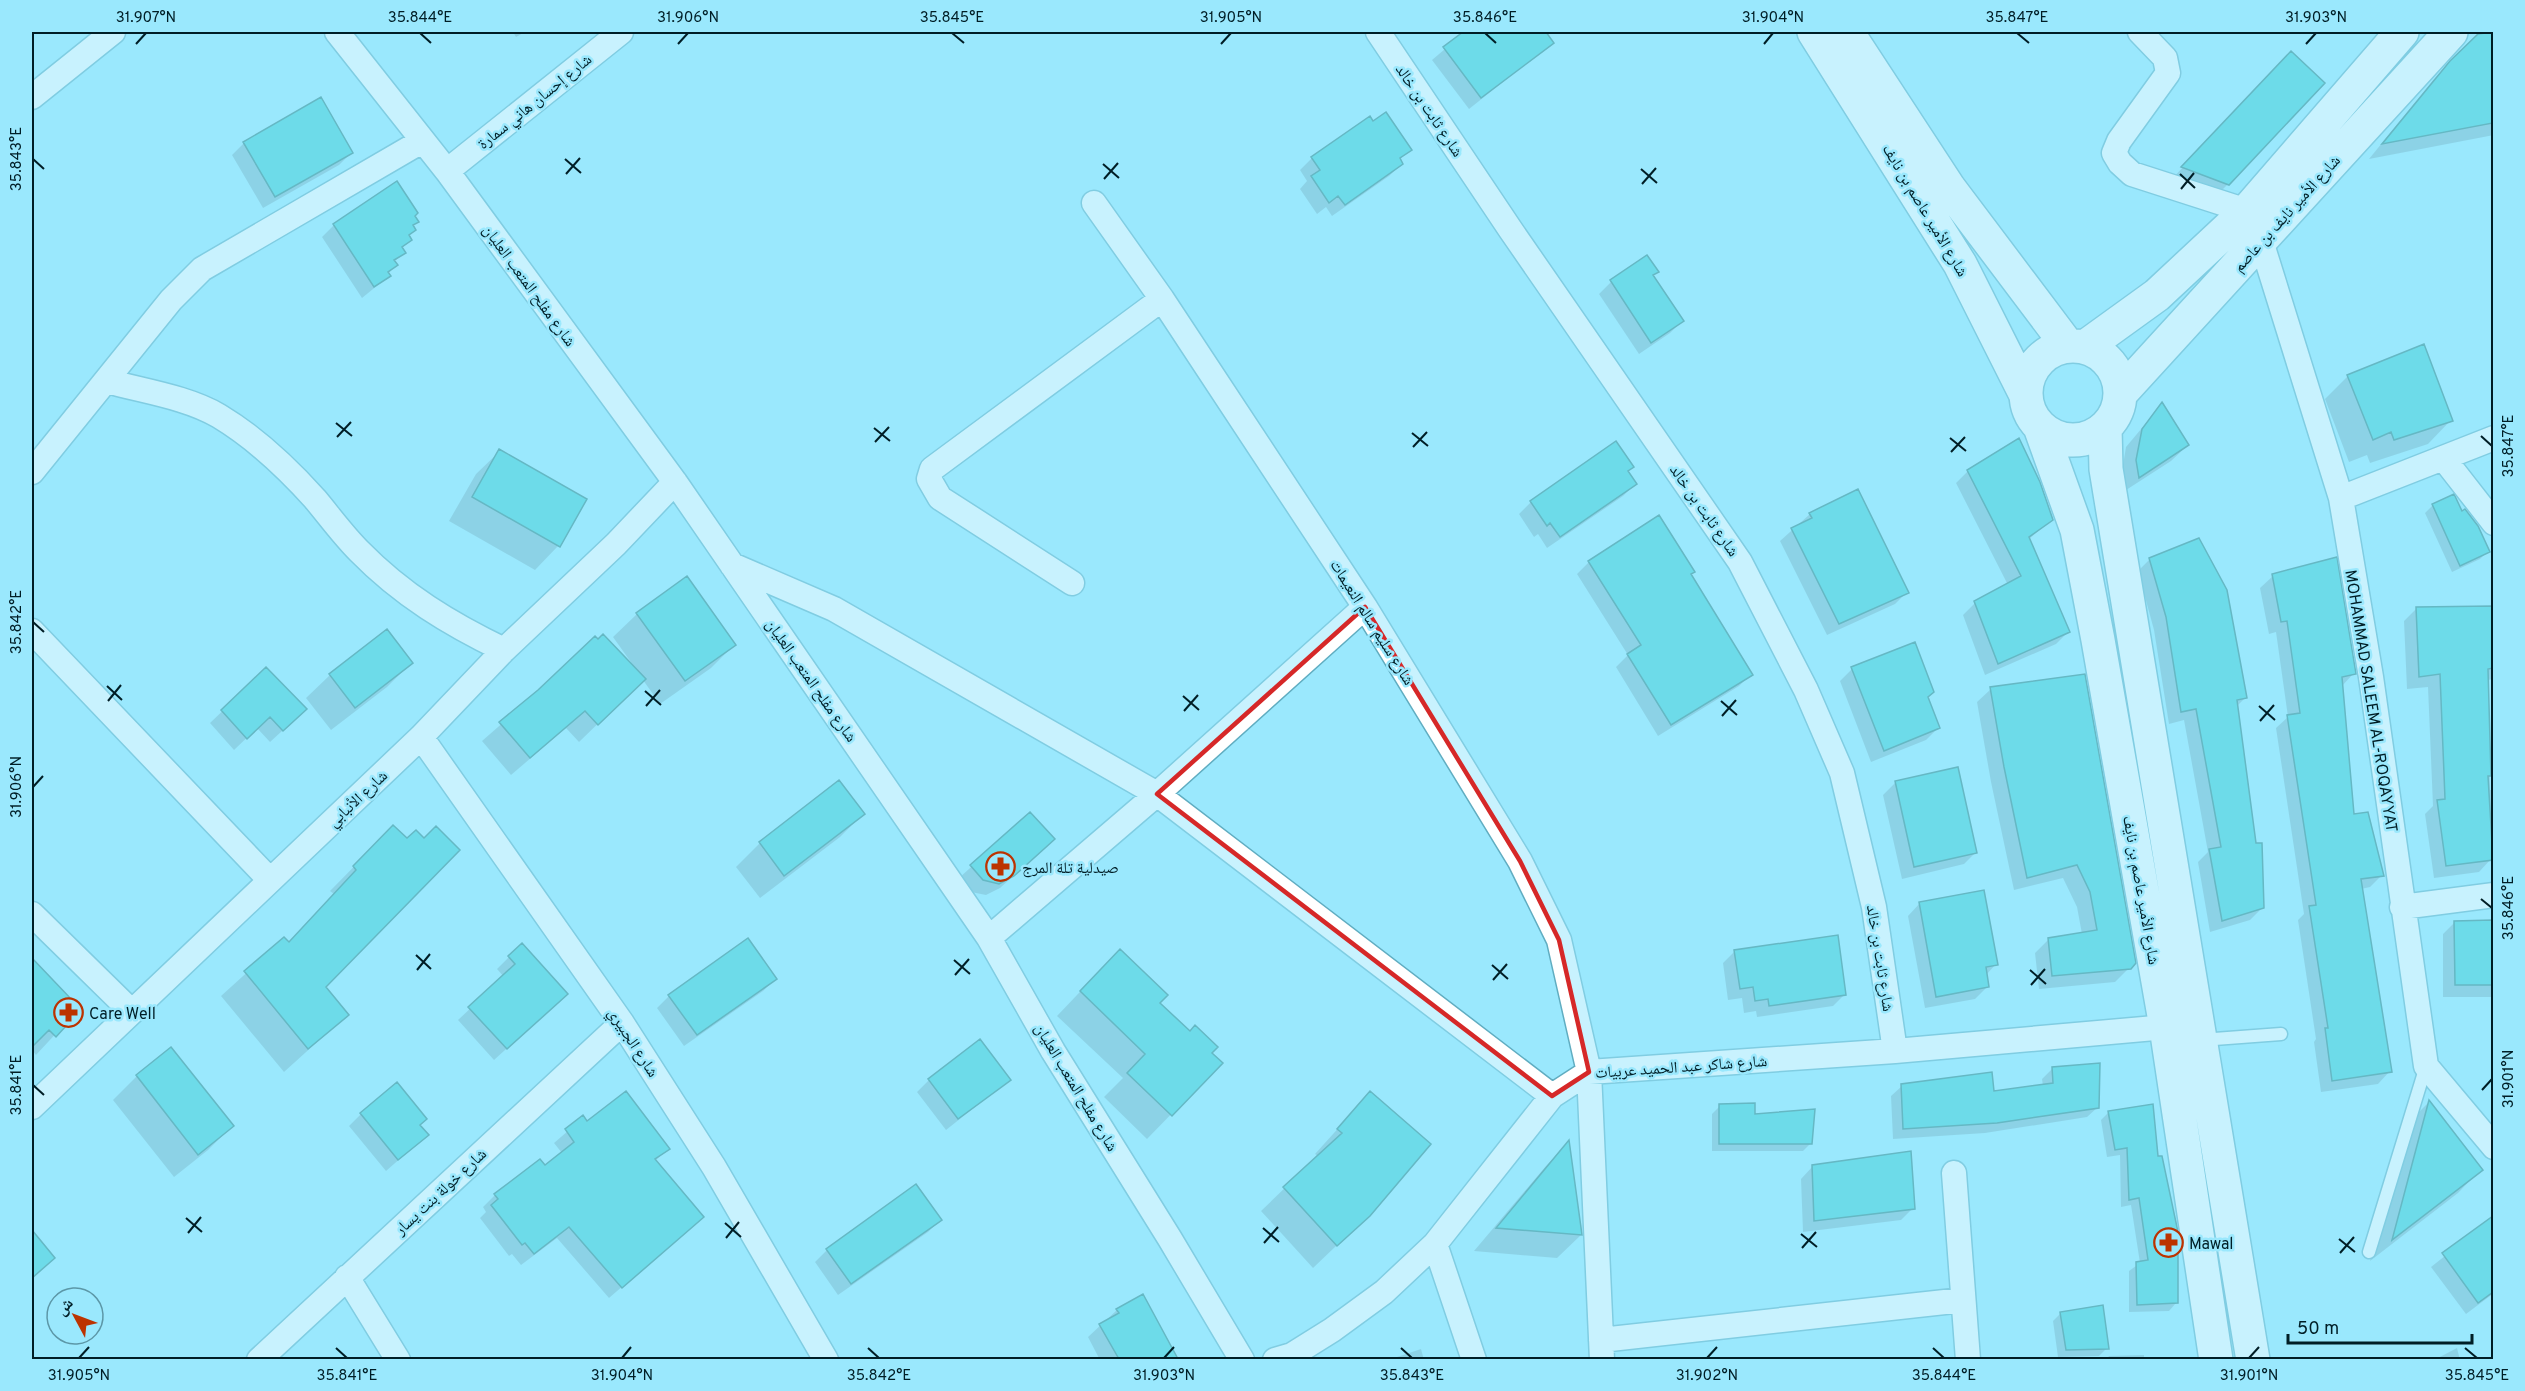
<svg xmlns="http://www.w3.org/2000/svg" width="2525" height="1391" font-family="Overpass,'Noto Naskh Arabic',sans-serif">
	<rect width="100%" height="100%" fill="#9ae8fd"/>
	<path fill="#0003" d="M513,32H525L516,37Z
		M1465,32H1544L1552,43L1469,109L1432,60Z
		M2494,32V135L2369,159L2434,79L2479,35Z
		M2279,65L2228,184L2216,196L2171,180Z
		M1373,123L1410,150L1399,160L1402,164L1389,176L1332,216L1326,207L1317,214L1300,189L1307,181L1300,170L1312,158Z
		M244,143L351,153L339,165L263,208L232,155Z
		M413,216L417,221L412,226L414,230L408,236L410,240L401,249L404,253L394,262L396,265L388,274L389,276L362,298L322,237L334,225Z
		M1647,257L1657,272L1652,276L1682,321L1670,333L1639,354L1599,294L1611,282Z
		M2348,376L2451,420L2428,444L2370,463L2367,455L2349,462L2325,399Z
		M2162,404L2188,445L2171,461L2123,492L2121,477L2126,447Z
		M500,451L585,500L558,546L535,570L449,521L476,474Z
		M1968,471L2052,519L2028,540L2068,632L2056,644L1985,675L1963,615L1975,603L2008,585L1956,483Z
		M1626,472L1635,484L1623,496L1547,548L1538,534L1534,537L1519,514L1531,502Z
		M2433,505L2488,551L2480,559L2452,572L2425,513Z
		M1810,514L1907,592L1895,604L1827,635L1780,541Z
		M2150,559L2245,698L2236,707L2263,907L2250,920L2210,932L2198,862L2208,852L2184,720L2169,724L2154,630L2138,571Z
		M1589,562L1690,575L1751,674L1739,686L1658,736L1616,667L1628,655L1577,574Z
		M2273,576L2354,673L2342,686L2352,816L2382,875L2370,887L2361,889L2390,1071L2378,1084L2321,1092L2314,1042L2316,1039L2298,920L2304,914L2276,728L2288,717L2276,632L2269,634L2260,588Z
		M2494,607V679L2487,680L2490,790H2494L2491,859L2479,872L2434,878L2425,814L2433,806L2428,687L2407,689L2404,621L2417,608Z
		M637,614L734,645L711,668L660,704L643,680L579,742L566,728L511,775L482,741L539,691L633,665L613,637Z
		M411,663L387,687L331,730L306,698L330,675Z
		M266,669L293,721L270,742L257,728L234,750L210,723Z
		M1852,669L1926,698L1938,728L1926,740L1871,762L1840,681Z
		M1991,689L2129,968L2115,982L2039,989L2035,953L2049,939L2082,934L2077,907L2063,878L2014,890L1991,782L1977,702Z
		M839,782L863,814L840,837L760,898L736,867L760,843Z
		M1895,783L1976,852L1964,864L1902,879L1883,795Z
		M1030,814L1041,851L1000,888L986,895L971,892L959,878Z
		M393,827L324,987L347,1015L284,1072L221,996L284,939L288,943L334,894L330,891Z
		M1920,903L1996,964L1986,975L1988,986L1975,999L1925,1008L1908,916Z
		M2455,922H2494V997H2443V934Z
		M1735,951L1845,994L1833,1006L1757,1017L1756,1011L1744,1013L1742,998L1728,1000L1723,963Z
		M509,957L554,1006L494,1060L458,1020L504,977L497,969Z
		M38,967L74,1014L36,1055L32,1050V973Z
		M1096,975L1158,1003L1221,1063L1147,1139L1104,1097L1123,1078L1057,1016Z
		M775,979L763,991L684,1046L657,1008L669,996Z
		M171,1049L232,1126L208,1150L174,1177L113,1100L137,1076Z
		M2052,1069L2098,1107L2087,1117L1985,1133L1893,1139L1891,1096L1902,1086L1992,1093L2043,1086L2042,1079Z
		M929,1080H1009L946,1130L917,1092Z
		M1370,1093L1357,1226L1313,1268L1261,1211L1318,1156L1315,1154Z
		M2429,1102L2481,1169L2458,1193L2370,1261L2406,1125Z
		M1720,1106L1754,1116L1811,1143L1803,1151H1712V1114Z
		M2151,1106L2176,1303L2169,1311L2129,1312V1271L2140,1263L2131,1205L2121,1207L2120,1155L2107,1157L2101,1120L2109,1112Z
		M361,1114L419,1125L427,1135L386,1171L349,1126Z
		M583,1118L587,1123L668,1149L655,1161L690,1228L609,1298L557,1238L521,1265L512,1254L509,1256L480,1218L486,1212L483,1207L495,1195L539,1161L544,1167L562,1153L554,1143Z
		M1568,1143L1581,1235L1557,1258L1474,1251L1546,1166Z
		M1813,1166L1913,1208L1901,1220L1803,1232L1801,1179Z
		M2494,1217V1293L2466,1314L2431,1267Z
		M940,1220L928,1232L838,1295L815,1262L827,1250Z
		M32,1232L53,1258L32,1279Z
		M1143,1296L1177,1360H1100L1088,1337L1117,1310Z
		M2061,1313L2107,1348L2099,1356L2058,1357L2053,1321Z
		M2457,1348L2460,1360H2434Z
		M1421,1349L1424,1360H1388Z
		M2144,1355V1360H2106L2109,1356Z"/>
	<path fill="#35cdd0" stroke="#247e7f" stroke-width="1.5" d="M1463,32H1546L1554,43L1481,98L1443,47Z
		M2493,32V123L2382,144L2450,61L2478,34Z
		M2291,51L2325,83L2276,135L2229,185L2181,167Z
		M321,97L353,153L275,197L243,142Z
		M1386,112L1412,150L1400,158L1403,164L1345,205L1338,196L1329,203L1311,176L1320,170L1311,157L1370,116L1373,121Z
		M397,181L418,213L415,216L419,222L413,225L416,230L409,235L412,240L402,247L406,253L394,260L398,265L388,272L391,276L374,287L333,224Z
		M1647,255L1659,272L1653,275L1684,321L1651,343L1610,280Z
		M2424,344L2453,421L2394,440L2391,432L2373,440L2347,375Z
		M2162,402L2189,445L2139,478L2136,460L2142,429Z
		M2019,438L2040,482L2053,520L2029,537L2070,632L1998,664L1974,601L2021,576L1967,470Z
		M1616,441L1634,467L1628,471L1637,484L1560,537L1550,523L1547,526L1530,501Z
		M499,449L587,499L560,547L472,497Z
		M1858,489L1909,593L1839,624L1791,528L1812,518L1809,513Z
		M2454,494L2462,511L2465,509L2478,526L2490,552L2460,566L2432,504Z
		M1659,515L1695,572L1691,574L1753,675L1671,725L1627,654L1641,645L1588,561Z
		M2199,538L2227,590L2247,698L2237,700L2256,843H2262L2264,908L2222,921L2209,849L2221,847L2196,709L2181,712L2166,617L2149,558Z
		M2337,557L2356,674L2342,677L2354,814L2368,812L2384,876L2361,879L2392,1072L2332,1081L2325,1028H2328L2309,906L2316,905L2287,715L2300,713L2287,621L2281,622L2272,574Z
		M687,576L736,645L685,681L636,613Z
		M2493,606V668L2488,669L2491,776H2488L2493,860L2446,866L2437,800L2445,799L2440,674L2419,677L2416,607Z
		M387,629L413,663L355,708L329,674Z
		M603,634L646,679L598,725L585,711L530,758L499,722L538,690L595,636L598,639Z
		M1915,642L1934,692L1928,697L1940,728L1884,751L1851,667Z
		M266,667L307,709L283,731L270,717L247,739L221,710Z
		M2085,674L2136,963L2131,969L2052,976L2048,938L2097,930L2090,892L2077,865L2027,878L2004,767L1990,687Z
		M1958,767L1977,853L1914,867L1895,781Z
		M839,780L865,814L784,876L759,842Z
		M1030,812L1055,839L1014,876L999,884L983,880L970,865Z
		M393,825L407,838L416,830L424,838L436,826L460,850L326,987L349,1015L308,1049L244,971L284,937L289,942L356,870L353,866Z
		M1984,890L1998,965L1986,967L1989,987L1936,997L1919,902Z
		M2493,920V985H2455L2454,921Z
		M1838,935L1846,995L1769,1006L1768,999L1755,1001L1753,987L1740,989L1734,950Z
		M748,938L777,979L697,1035L668,995Z
		M522,943L568,994L507,1049L468,1007L515,964L508,956Z
		M1120,949L1168,995L1160,1003L1190,1031L1195,1025L1218,1047L1212,1053L1223,1063L1172,1116L1127,1073L1145,1054L1080,991Z
		M32,958L74,1002L76,1015L56,1037L49,1030L32,1047Z
		M980,1039L1011,1080L958,1119L928,1079Z
		M171,1047L234,1126L198,1155L136,1075Z
		M2100,1063L2099,1108L1997,1123L1903,1129L1901,1084L1992,1072L1994,1091L2053,1083L2052,1067Z
		M397,1082L427,1119L420,1125L429,1135L398,1160L360,1113Z
		M626,1091L670,1149L655,1159L704,1217L622,1288L569,1227L534,1254L525,1243L522,1245L491,1205L498,1199L494,1194L540,1159L545,1165L574,1142L565,1129L583,1115L587,1121Z
		M1370,1091L1431,1144L1370,1216L1337,1246L1283,1187L1342,1133L1337,1129Z
		M2429,1100L2483,1170L2392,1240Z
		M1755,1103V1114L1815,1109L1812,1144H1719V1104Z
		M2153,1104L2158,1156H2162L2178,1232V1303L2137,1305L2136,1262L2148,1260L2139,1198L2129,1200L2127,1148L2115,1150L2108,1111Z
		M1569,1140L1582,1235L1496,1228Z
		M1911,1151L1915,1209L1814,1221L1812,1165Z
		M916,1184L942,1220L851,1284L826,1249Z
		M2493,1216V1292L2478,1303L2442,1253Z
		M32,1230L55,1258L32,1278Z
		M1143,1294L1178,1359H1119L1099,1324L1119,1313L1116,1309Z
		M2103,1305L2109,1349L2066,1350L2060,1312Z"/>
	<g fill="none" stroke-linecap="round" stroke-linejoin="round">
		<defs>
			<path id="lane" d="M2201,1040L2281,1034
				M2369,1252L2426,1066"/>
			<path id="street" d="M337,32L447,171L675,482L989,938L1053,1051L1170,1239L1242,1360
				M1378,32L1510,229L1740,562L1806,690L1842,773L1874,907L1895,1051
				M2140,32L2165,58L2168,73L2119,141L2114,153L2120,163L2132,174L2247,211
				M32,97L113,32
				M447,171L621,32
				M1094,203L1162,299L1365,607L1520,861L1559,940L1589,1072L1602,1360
				M2261,241L2341,498L2371,677L2426,1066L2494,1147
				M107,381C142,391 187,397 219,416C254,437 288,469 315,499C330,517 343,535 359,551C402,595 450,624 504,650
				M2444,459L2494,523
				M32,472L171,300L202,269L422,141
				M2341,498L2494,438
				M732,565L834,609L1157,794L1552,1096
				M1072,583L940,498L929,479L932,469L1162,299
				M32,631L270,880
				M421,737L622,1023L714,1167L826,1360
				M2402,907L2494,895
				M32,914L132,1012
				M989,938L1157,794L1365,607
				M32,1107L421,737L504,650L616,544L675,482
				M1954,1173L1968,1360
				M1435,1244L1474,1360
				M347,1277L398,1360
				M1601,1340L1963,1300
				M259,1360L622,1023
				M1275,1360L1292,1355L1332,1330L1384,1292L1435,1244L1552,1096L1589,1072L1895,1051L2166,1027"/>
			<path id="secondary" d="M1814,32L1960,264L2026,395
				M1847,32L1949,188L2068,346
				M2026 393a47 47 0 1 1 94 0a47 47 0 1 1-94 0Z
				M2085,347L2157,295L2247,211L2402,32
				M2120,394L2451,32
				M2040,427L2077,530L2098,640L2166,1027L2216,1360
				M2105,428L2106,469L2253,1360"/>
		</defs>
		<use href="#lane" stroke="#60adc1" stroke-width="15"/>
		<use href="#street" stroke="#60adc1" stroke-width="27"/>
		<use href="#secondary" stroke="#60adc1" stroke-width="36"/>
		<use href="#lane" stroke="#fff" stroke-width="12"/>
		<use href="#street" stroke="#fff" stroke-width="24"/>
		<use href="#secondary" stroke="#fff" stroke-width="33"/>
	</g>
	<path d="M0 0H2525V1391H0ZM1365,607L1520,861L1559,940L1589,1072L1552,1096L1157,794Z" fill="#9ae8fd" fill-opacity=".55" fill-rule="evenodd"/>
	<path fill="none" stroke="#d62828" stroke-width="4.5" stroke-linejoin="round" d="M1365,607L1520,861L1559,940L1589,1072L1552,1096L1157,794Z"/>
	<path fill="none" stroke="#001e26" stroke-width="2" d="M420,33L431,43M952,33L964,43M1485,33L1496,43M2017,33L2029,43M136,44L146,33M678,44L688,33M1221,44L1231,33M1764,44L1773,33M2306,44L2316,33M33,159L44,169M565,159L581,173M1103,164L1119,178M1641,169L1657,183M566,174L580,158M2180,174L2195,188M1104,179L1118,163M1642,184L1656,168M2181,189L2194,173M336,423L352,436M874,428L890,441M1412,433L1428,446M2481,436L2492,446M337,437L351,422M1950,438L1966,451M875,442L889,427M1413,447L1427,432M1951,452L1965,437M33,622L44,632M107,686L122,700M645,691L661,705M1183,696L1199,710M108,701L121,685M1721,701L1737,715M646,706L660,690M2259,706L2275,720M1184,711L1198,695M1722,716L1736,700M2260,721L2274,705M33,787L43,776M2481,899L2492,908M416,955L431,969M954,960L970,974M1492,965L1508,979M417,970L430,954M2030,970L2046,984M955,975L969,959M1493,980L1507,964M2031,985L2045,969M33,1085L44,1095M2482,1090L2492,1079M186,1218L202,1232M725,1223L741,1237M1263,1228L1279,1242M188,1233L201,1217M1801,1234L1817,1247M726,1238L739,1222M2339,1239L2355,1252M1264,1243L1278,1227M1802,1248L1816,1232M2340,1253L2354,1237M336,1348L347,1358M868,1348L879,1358M1401,1348L1412,1358M1933,1348L1944,1358M2465,1348L2477,1358M79,1358L89,1347M622,1358L631,1347M1164,1358L1174,1347M1707,1358L1717,1347M2249,1358L2259,1347"/>
	<defs>
		<symbol id="pharmacy-ring" viewBox="-11 -11 22 22"><circle r="9.5" fill="#9ae8fd" stroke="#bc3300" stroke-width="1.5"/><path d="M-2-6h4v4h4v4h-4v4h-4v-4h-4v-4h4Z" fill="#bc3300"/></symbol>
	</defs>
	<g fill-rule="evenodd">
		<use href="#pharmacy-ring" x="984" y="850" width="33" height="33"/>
		<use href="#pharmacy-ring" x="52" y="996" width="33" height="33"/>
		<use href="#pharmacy-ring" x="2152" y="1226" width="33" height="33"/>
	</g>
	<g text-anchor="middle" stroke-width="5" stroke-linejoin="round" paint-order="stroke">
		<g font-size="16" fill="#001e26" stroke="#9ae8fd">
			<text transform="translate(534 101) rotate(-39)" y="6">شارع إحسان هاني سمارة</text>
			<text transform="translate(1430 110) rotate(56)" y="6">شارع ثابت بن خالد</text>
			<text transform="translate(1926 210) rotate(59)" y="6">شارع الأمير عاصم بن نايف</text>
			<text transform="translate(2286 213) rotate(-48)" y="6">شارع الأمير نايف بن عاصم</text>
			<text transform="translate(530 285) rotate(54)" y="6">شارع مفلح المتعب العليان</text>
			<text transform="translate(1705 510) rotate(55)" y="6">شارع ثابت بن خالد</text>
			<text transform="translate(1373 622) rotate(58)" y="6">شارع سليم سالم النعيمات</text>
			<text transform="translate(812 680) rotate(55)" y="6">شارع مفلح المتعب العليان</text>
			<text transform="translate(2372 701) rotate(81)" y="6">MOHAMMAD SALEEM AL-ROQAYYAT</text>
			<text transform="translate(357 798) rotate(-43)" y="6">شارع الأنبابي</text>
			<text transform="translate(2142 890) rotate(80)" y="6">شارع الأمير عاصم بن نايف</text>
			<text transform="translate(1881 958) rotate(81)" y="6">شارع ثابت بن خالد</text>
			<text transform="translate(634 1042) rotate(57)" y="6">شارع الجبيري</text>
			<text transform="translate(1681 1066) rotate(-4)" y="6">شارع شاكر عبد الحميد عربيات</text>
			<text transform="translate(1077 1087) rotate(59)" y="6">شارع مفلح المتعب العليان</text>
			<text transform="translate(440 1191) rotate(-43)" y="6">شارع خولة بنت يسار</text>
		</g>
		<g font-size="16" fill="#001e26" stroke="#9ae8fd" text-anchor="start">
			<text x="1022" y="873">صيدلية تلة المرج</text>
			<text x="89" y="1019">Care Well</text>
			<text x="2189" y="1249">Mawal</text>
		</g>
	</g>
	<rect width="2525" height="1391" fill="none" stroke="#9ae8fd" stroke-width="66"/>
	<g transform="translate(75 1316) rotate(311)"><circle r="28" fill="#9ae8fd" stroke="#5c97a7" stroke-width="1.5"/>
	<path d="M0-4.5L10 22L0 15L-10 22Z" fill="#bc3300"/>
	<text y="-9" font-size="16" font-weight="bold" text-anchor="middle" fill="#001e26">ش</text>
	</g>
	<path d="M2288 1334v9h184v-9" fill="none" stroke="#001e26" stroke-width="3"/>
	<text x="2297" y="1334" font-size="18" fill="#001e26" stroke="#9ae8fd" stroke-width="4.5" paint-order="stroke">50 m</text>
	<rect x="33" y="33" width="2459" height="1325" fill="none" stroke="#001e26" stroke-width="2"/>
	<g font-size="15" text-anchor="middle" fill="#001e26">
		<text x="146" y="22">31.907°N</text>
		<text x="420" y="22">35.844°E</text>
		<text x="688" y="22">31.906°N</text>
		<text x="952" y="22">35.845°E</text>
		<text x="1231" y="22">31.905°N</text>
		<text x="1485" y="22">35.846°E</text>
		<text x="1773" y="22">31.904°N</text>
		<text x="2017" y="22">35.847°E</text>
		<text x="2316" y="22">31.903°N</text>
		<text transform="translate(16 159) rotate(-90)" y="5">35.843°E</text>
		<text transform="translate(2508 446) rotate(-90)" y="5">35.847°E</text>
		<text transform="translate(16 622) rotate(-90)" y="5">35.842°E</text>
		<text transform="translate(16 787) rotate(-90)" y="5">31.906°N</text>
		<text transform="translate(2508 908) rotate(-90)" y="5">35.846°E</text>
		<text transform="translate(2508 1079) rotate(-90)" y="5">31.901°N</text>
		<text transform="translate(16 1085) rotate(-90)" y="5">35.841°E</text>
		<text x="79" y="1380">31.905°N</text>
		<text x="347" y="1380">35.841°E</text>
		<text x="622" y="1380">31.904°N</text>
		<text x="879" y="1380">35.842°E</text>
		<text x="1164" y="1380">31.903°N</text>
		<text x="1412" y="1380">35.843°E</text>
		<text x="1707" y="1380">31.902°N</text>
		<text x="1944" y="1380">35.844°E</text>
		<text x="2249" y="1380">31.901°N</text>
		<text x="2477" y="1380">35.845°E</text>
	</g>
</svg>
